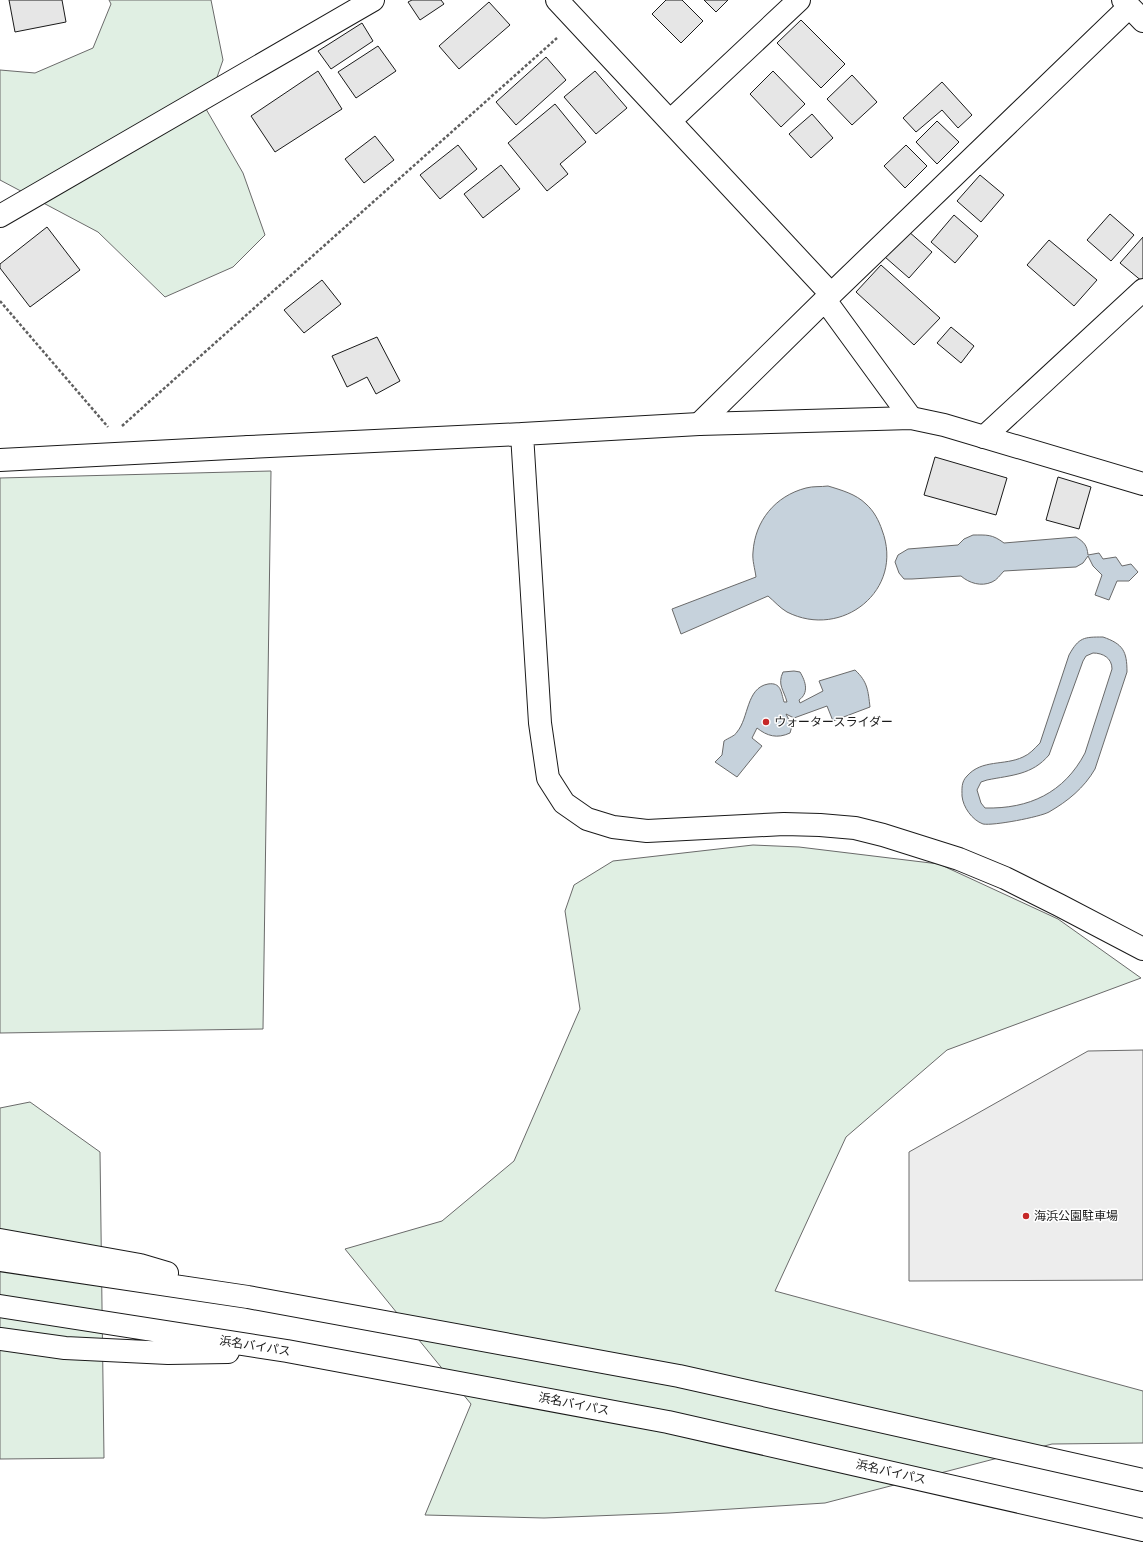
<svg xmlns="http://www.w3.org/2000/svg" width="1143" height="1564" font-family="'Archivo Narrow','Noto Sans JP',sans-serif">
	<rect width="100%" height="100%" fill="#fff"/>
	<path fill="#e0efe3" stroke="#6a6a6a" d="M109,0H211L223,60L206,109L243,173L265,235L233,267L165,297L98,232L0,180V70L35,73L93,48L111,4Z
		M271,471L263,1029L0,1033V478Z
		M753,845L799,847L939,864L1058,919L1141,978L947,1050L846,1137L775,1291L1143,1391V1443L1052,1444L825,1503L669,1513L544,1518L425,1515L471,1404L345,1249L442,1221L514,1161L580,1009L565,911L574,885L613,861Z
		M30,1102L100,1152L104,1458L0,1459V1108Z"/>
	<path fill="#ededed" stroke="#6a6a6a" d="M1143,1050V1280L909,1281V1152L1088,1051Z"/>
	<path fill="#c6d2dc" stroke="#6a6a6a" fill-rule="evenodd" d="M828,486C841,490 856,494 866,504C874,511 879,521 882,530C905,590 842,640 787,612C780,608 774,601 768,596L681,634L672,609L756,577C755,569 752,560 753,552C755,521 775,496 806,488C813,486 821,487 828,486Z
		M973,535C987,535 992,534 1004,543L1076,537C1084,542 1087,545 1088,555L1099,553L1103,559L1116,557L1122,566L1131,564L1138,572L1129,581H1117L1109,600L1095,595L1102,575L1093,566L1088,556L1083,563L1076,567L1004,571C1000,575 997,580 992,582C981,587 969,583 961,576L912,579H904L899,573L895,562L898,555L908,549L958,545L964,539Z
		M1103,637C1123,644 1127,651 1127,672L1095,769C1084,788 1068,801 1049,812C1040,817 993,826 983,824C972,820 963,807 962,796C962,789 961,782 967,776C982,759 1004,766 1023,757C1030,754 1034,749 1040,743L1069,655C1079,637 1084,637 1103,637ZM1093,653C1103,653 1112,658 1112,669L1085,753C1064,793 1029,809 985,808L981,803L977,790L981,782L987,780C1012,775 1032,775 1049,755L1083,661L1086,656Z
		M855,670C868,682 868,691 870,707L833,721L827,706L794,718L786,714L792,726L790,733C777,739 767,736 757,728L752,738L762,746L737,777L715,762L722,755L724,741C728,738 735,736 737,732C749,718 746,688 768,684C781,682 781,692 784,702H787C784,690 777,685 783,672L794,671L800,672C806,682 809,693 799,700L800,703L823,691L819,681Z"/>
	<path fill="#e6e6e6" stroke="#1a1a1a" d="M9,0H62L66,22L15,32Z
		M412,0H441L444,4L420,20L408,2Z
		M666,0H682L703,21L681,43L652,14Z
		M704,0H728L716,12Z
		M489,2L510,25L459,69L439,46Z
		M801,20L845,64L821,88L777,43Z
		M362,23L373,41L331,69L318,51Z
		M378,46L396,71L356,98L338,72Z
		M546,57L566,80L516,125L496,102Z
		M318,71L342,109L275,152L251,116Z
		M595,71L627,108L596,134L564,97Z
		M773,71L805,104L781,127L750,94Z
		M852,75L877,102L852,125L827,99Z
		M942,82L972,115L958,128L942,110L916,132L903,118Z
		M555,104L586,142L560,164L568,174L547,191L508,143Z
		M812,114L833,138L811,158L789,134Z
		M937,121L959,142L937,164L916,142Z
		M375,136L394,160L364,183L345,159Z
		M458,145L477,169L440,199L420,175Z
		M906,145L927,166L905,188L884,166Z
		M501,165L520,189L483,218L464,194Z
		M980,175L1004,195L981,222L957,201Z
		M1110,214L1134,235L1111,261L1087,240Z
		M954,215L978,236L955,263L931,242Z
		M47,227L80,270L30,307L0,268V264Z
		M908,231L932,252L909,278L885,257Z
		M1143,237V282L1120,263Z
		M1049,240L1097,280L1074,306L1027,265Z
		M881,265L940,318L914,345L856,292Z
		M322,280L341,304L304,333L284,310Z
		M951,327L974,346L961,363L937,343Z
		M377,337L400,381L376,394L367,377L347,387L332,356Z
		M935,457L1007,478L996,515L924,495Z
		M1058,477L1091,487L1079,529L1046,520Z"/>
	<g fill="none" stroke-linecap="round" stroke-linejoin="round">
		<defs>
			<path id="street" d="M557,0L831,294
				M670,121L799,0
				M0,216L373,0
				M825,300L911,418
				M699,424L825,300L1129,7
				M984,437L1143,290
				M0,460L249,447"/>
			<path id="secondary" d="M1123,0L1143,21
				M522,434L540,723L548,778L564,803L587,819L613,827L647,831L784,824L820,825L855,828L883,835L959,859L1005,878L1059,905L1143,949
				M249,447L522,434L699,424L911,418L944,425L1143,484"/>
			<path id="highway" d="M0,1240L140,1265L167,1273
				M0,1260L248,1297L679,1376L1143,1480
				M0,1306L287,1351L668,1422L1143,1530
				M0,1339L65,1348L168,1353L228,1352"/>
		</defs>
		<use href="#street" stroke="#1a1a1a" stroke-width="24"/>
		<use href="#secondary" stroke="#1a1a1a" stroke-width="24"/>
		<use href="#highway" stroke="#1a1a1a" stroke-width="24"/>
		<path stroke="#5f5f5f" stroke-width="2.5" stroke-dasharray="3 2" stroke-linecap="butt" d="M0,301L108,427
			M122,426L557,38"/>
		<use href="#street" stroke="#fff" stroke-width="22"/>
		<use href="#secondary" stroke="#fff" stroke-width="22"/>
		<use href="#highway" stroke="#fff" stroke-width="22"/>
	</g>
	<g fill="#c62828" stroke="#fff" stroke-width="1.5">
		<circle cx="766" cy="722" r="4"/>
		<circle cx="1026" cy="1216" r="4"/>
	</g>
	<g text-anchor="middle" stroke-width="3" stroke-linejoin="round" paint-order="stroke">
		<g font-size="12" fill="#1a1a1a" stroke="#fff" text-anchor="start">
			<text x="774" y="726">ウォータースライダー</text>
			<text x="1034" y="1220">海浜公園駐車場</text>
		</g>
		<g font-size="12" fill="#1a1a1a" stroke="#fff">
			<text transform="translate(255 1346) rotate(9)" y="4">浜名バイパス</text>
			<text transform="translate(574 1404) rotate(11)" y="4">浜名バイパス</text>
			<text transform="translate(891 1472) rotate(13)" y="4">浜名バイパス</text>
		</g>
	</g>
</svg>
